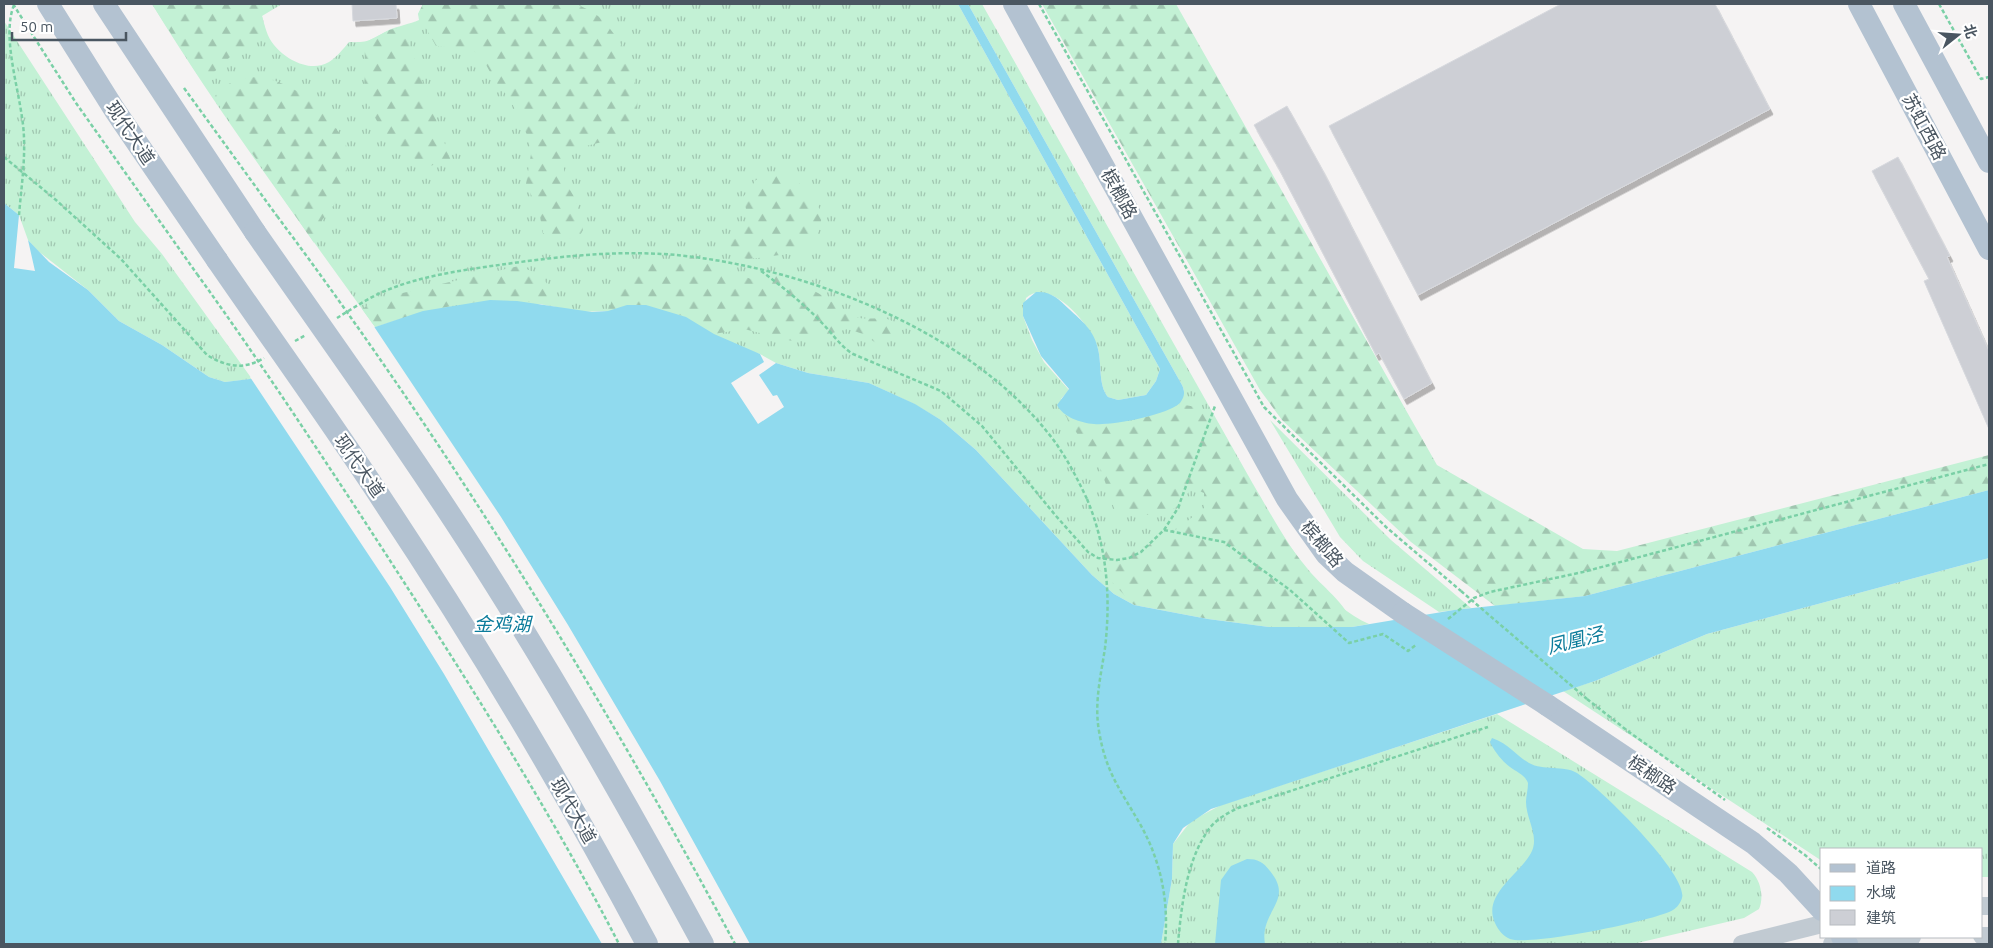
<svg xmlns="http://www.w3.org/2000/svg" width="1993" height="948" font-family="Ubuntu,'Noto Sans SC',sans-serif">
	<defs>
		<pattern id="grass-tufts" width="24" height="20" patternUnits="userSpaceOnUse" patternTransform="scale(1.25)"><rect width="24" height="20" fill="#c3f1d5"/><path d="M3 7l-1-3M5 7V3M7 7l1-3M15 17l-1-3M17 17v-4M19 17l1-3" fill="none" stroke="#a0c6b0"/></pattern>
		<pattern id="forest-firs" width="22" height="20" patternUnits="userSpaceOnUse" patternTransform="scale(1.25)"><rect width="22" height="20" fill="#c3f1d5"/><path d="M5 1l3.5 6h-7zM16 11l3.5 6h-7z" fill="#a0c6b0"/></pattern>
		<filter id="shadow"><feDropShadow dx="3" dy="5.5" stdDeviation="0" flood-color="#0004"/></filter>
	</defs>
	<rect width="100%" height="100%" fill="#f5f3f3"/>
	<path fill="url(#grass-tufts)" d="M152,4H282L262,16C265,26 267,37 274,45C286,60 311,73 329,62C337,57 343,49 349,42C370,43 372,39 389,30C398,26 410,24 419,20L418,14L423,4H958L1160,369L1156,381L1146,395L1118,400L1108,397C1098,385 1102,364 1098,349C1092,326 1050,276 1026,298L1023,316L1032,340L1044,362L1069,390L1061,399L1103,424L1137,418L1181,401L1184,390L1182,385L968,4H982L1253,484C1281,531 1317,602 1369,624L1352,627L1134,605L1114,594L1092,575L976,450L941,420L914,404L869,383L808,373L776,363L760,354L608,311L579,312L542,304L423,311L375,327C299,221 220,115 152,4Z
		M4,21L135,222L162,254L252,379L225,382L209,377L162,345L119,321L88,290L38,251L28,240L19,215L4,203Z
		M1270,420L1391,540L1471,608L1439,612L1363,561L1340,537Z
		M1989,558V877H1982V849H1822V861L1563,691L1595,681L1707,634Z
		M1497,714L1752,872C1761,881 1764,898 1759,909L1744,918L1633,944H1161L1172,879L1173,844L1191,821L1221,805Z"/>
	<path fill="url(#forest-firs)" d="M152,4H263L262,16L265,29L257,41L230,57L213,73L197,74Z
		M423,4H576C587,9 597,13 605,23C613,32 622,44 627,55C636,75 647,127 622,137L570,150L564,164V180L576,200L583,230L579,237L557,241L543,233L539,211L526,184L531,154L529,139L510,99L495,81L484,61L473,50L436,46L418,14Z
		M1042,4H1176L1437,465L1583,549L1617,551L1989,455V490L1585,596L1495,606L1411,542L1282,420L1260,390Z
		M403,27L451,161L429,166C401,155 371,123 365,92C363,84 366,74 365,65C365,57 364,51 366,42L389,30Z
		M260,77C282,80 313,98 326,115C331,124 339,131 344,140C354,159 343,194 330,210C322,222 312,227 314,243L214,98C224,82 242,77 260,77Z
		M773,173C786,172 796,180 806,189C828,210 826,236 800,251C797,253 752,259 747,259C739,258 733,252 730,245L735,232C756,222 744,212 744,196L756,180Z
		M678,258H692L751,279L766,275H781L818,293L856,317C871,323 896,308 900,336L893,340L876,343L863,334L848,329L796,342L744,329L714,334L686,317L646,305L608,311C612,302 614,291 619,282C631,263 658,263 678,258Z
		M519,266C539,274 550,279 553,302L550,306C492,291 430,309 375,327L362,309L379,299L394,295Z
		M1177,405C1199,405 1203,410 1218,423C1247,474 1273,529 1311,573C1324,588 1351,608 1352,627H1269L1208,619L1134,605L1100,570L1093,557L1094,548C1106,544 1113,550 1125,550C1155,549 1181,526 1204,508V493L1197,490L1189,491C1171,523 1148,515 1117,511L1114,508L1101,470L1065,415C1077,419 1089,424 1102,424C1122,424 1161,415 1177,405Z"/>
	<path fill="#90daee" d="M958,4H968L1182,385C1185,391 1185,397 1180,403C1168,415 1110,426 1094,424C1081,423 1063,417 1057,405L1069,389L1041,356L1023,316V303L1036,292C1051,291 1059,299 1069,309C1082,321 1094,330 1098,349C1102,364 1098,385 1108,397L1118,400L1146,395L1156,381L1160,369Z
		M4,203L19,215L14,268L35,271L28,240L49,262L88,290L119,321L162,345L209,377L225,382L257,378L375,327L423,311L490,300L517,301L592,312L608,311L627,305H646L686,317L714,334L760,354L764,362L731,383L758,424L784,407L777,395L773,396L759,375L776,363L808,373L869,383L915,404L941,420L976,450L1092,575L1114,594L1134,605L1208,619L1269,627H1352L1454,610L1585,596L1989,490V558L1707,634L1595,681L1211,809L1183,828L1173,844L1172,879L1161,944H4Z
		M1492,738C1511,745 1515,755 1529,763C1543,771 1564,765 1577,773C1598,786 1689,875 1682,898C1681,902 1677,908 1673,910C1654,921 1531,946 1510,939C1503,936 1498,930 1495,923C1482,895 1519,875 1531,853C1540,837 1526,819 1526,802C1526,796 1528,790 1528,783C1524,774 1518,773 1510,767C1502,761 1494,751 1490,742Z
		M1247,859C1258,859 1263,862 1270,871C1295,901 1259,911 1265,944H1215L1221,880L1231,866Z"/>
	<path fill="#f5f3f3" d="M373,325L501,517L568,625L660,781L750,944H602L444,674L390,587L250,377Z"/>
	<path fill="#cdcfd5" stroke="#d7d9de" filter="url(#shadow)" d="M352,4H396L397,18L353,21Z
		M1561,4H1715L1770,109L1418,295L1329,126Z
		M1287,106L1322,169L1432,383L1404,399L1379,353L1376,355L1279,169L1254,125Z
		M1898,157L1950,256L1947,257L1989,351V429L1924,281L1929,279L1872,171Z"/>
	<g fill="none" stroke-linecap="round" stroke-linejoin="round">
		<path stroke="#7ad0a6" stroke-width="2.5" stroke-dasharray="4 2.5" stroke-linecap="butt" d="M13,4L76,103L197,274
			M1039,4L1264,407L1386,527L1461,591
			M1939,4L1981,79L1989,77
			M14,5C0,40 23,98 24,138C25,164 21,190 19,215
			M184,88L277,216
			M4,157L56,200L121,259L207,355C227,367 244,370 264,358
			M761,271C783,287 804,304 823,324C833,334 840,346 853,354L941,391L982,426L1056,516L1088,552L1098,558L1117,560L1129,558L1141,552L1164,530L1178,508L1215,406
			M337,318C350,310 364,301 378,294C417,276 463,270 506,264C562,256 619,250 676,255C804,267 967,330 1048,433C1065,454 1076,476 1087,499
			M295,341L306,335
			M1164,530L1224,542L1290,590L1349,643L1383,634L1408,651L1417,644
			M1448,619L1474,598L1490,592L1583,572L1989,464
			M1587,699L1629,732L1725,800
			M1767,828L1805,855L1822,870
			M1178,944C1181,909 1186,865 1205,835C1212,822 1225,814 1238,808L1488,727"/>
		<path stroke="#c1cad2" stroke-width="18" d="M1982,906H1989
			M1982,936H1989
			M1742,944L1822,924
			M1832,944L1844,941L1912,937"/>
		<path stroke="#b3c2d1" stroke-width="22" d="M48,4L114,109L217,260
			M104,4L255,232
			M1014,4L1287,499L1326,554L1345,572L1403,613
			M1859,4L1989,249
			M1904,4L1989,162
			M1547,705L1753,843L1788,873L1822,910
			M1842,937L1847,944"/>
		<path stroke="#7ad0a6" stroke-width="2.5" stroke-dasharray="4 2.5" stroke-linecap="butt" d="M277,216C449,446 600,692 735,944
			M197,274C252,350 304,429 356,508C448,650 541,793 619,944
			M1087,499C1107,547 1111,597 1105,648C1101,675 1094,703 1099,731C1106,773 1120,789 1140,824C1161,861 1169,901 1165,944
			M1461,591L1587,699"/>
		<path stroke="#b3c2d1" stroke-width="22" d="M255,232C335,347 417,460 491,578C566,697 636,820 703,944
			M217,260C272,340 330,420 383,501C478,644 566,792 647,944
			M1403,613L1547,705"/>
	</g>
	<g text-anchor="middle" stroke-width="4.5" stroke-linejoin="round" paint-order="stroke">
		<g font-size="18" fill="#4a5661" stroke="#fff">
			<text transform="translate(1924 127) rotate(62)" y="6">苏虹西路</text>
			<text transform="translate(130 133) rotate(56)" y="6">现代大道</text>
			<text transform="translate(1119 194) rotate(61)" y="6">槟榔路</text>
			<text transform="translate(359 466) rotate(55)" y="6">现代大道</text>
			<text transform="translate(1322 544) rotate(50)" y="6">槟榔路</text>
			<text transform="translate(1652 775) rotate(34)" y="6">槟榔路</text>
			<text transform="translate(573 811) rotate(60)" y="6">现代大道</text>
		</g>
		<g font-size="19" font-style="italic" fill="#0c7c9b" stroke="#fff">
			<text x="502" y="631">金鸡湖</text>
			<text transform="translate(1575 640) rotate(-14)" y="7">凤凰泾</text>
		</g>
	</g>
	<rect width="1993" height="948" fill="none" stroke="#4a5661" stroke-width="10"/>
	<rect x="1820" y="848" width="162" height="90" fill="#ffffff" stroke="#b7bbc0"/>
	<rect x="1830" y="864" width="25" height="8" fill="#b3c2d1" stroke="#b7bbc0"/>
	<text x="1866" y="873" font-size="15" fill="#4a5661">道路</text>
	<rect x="1830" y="886" width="25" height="15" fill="#90daee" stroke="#b7bbc0"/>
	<text x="1866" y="898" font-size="15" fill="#4a5661">水域</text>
	<rect x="1830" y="910" width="25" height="15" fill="#cdcfd5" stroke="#b7bbc0"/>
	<text x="1866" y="923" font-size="15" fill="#4a5661">建筑</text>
	<g transform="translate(1958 35) rotate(73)" stroke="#ffffff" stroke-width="4" paint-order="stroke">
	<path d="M0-4L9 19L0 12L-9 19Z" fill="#4a5661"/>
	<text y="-8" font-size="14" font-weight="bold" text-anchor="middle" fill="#4a5661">北</text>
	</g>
	<path d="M12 32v8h114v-8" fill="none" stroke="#4a5661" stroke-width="2.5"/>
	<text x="20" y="32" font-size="15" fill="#4a5661" stroke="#ffffff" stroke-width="4" paint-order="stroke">50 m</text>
</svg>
